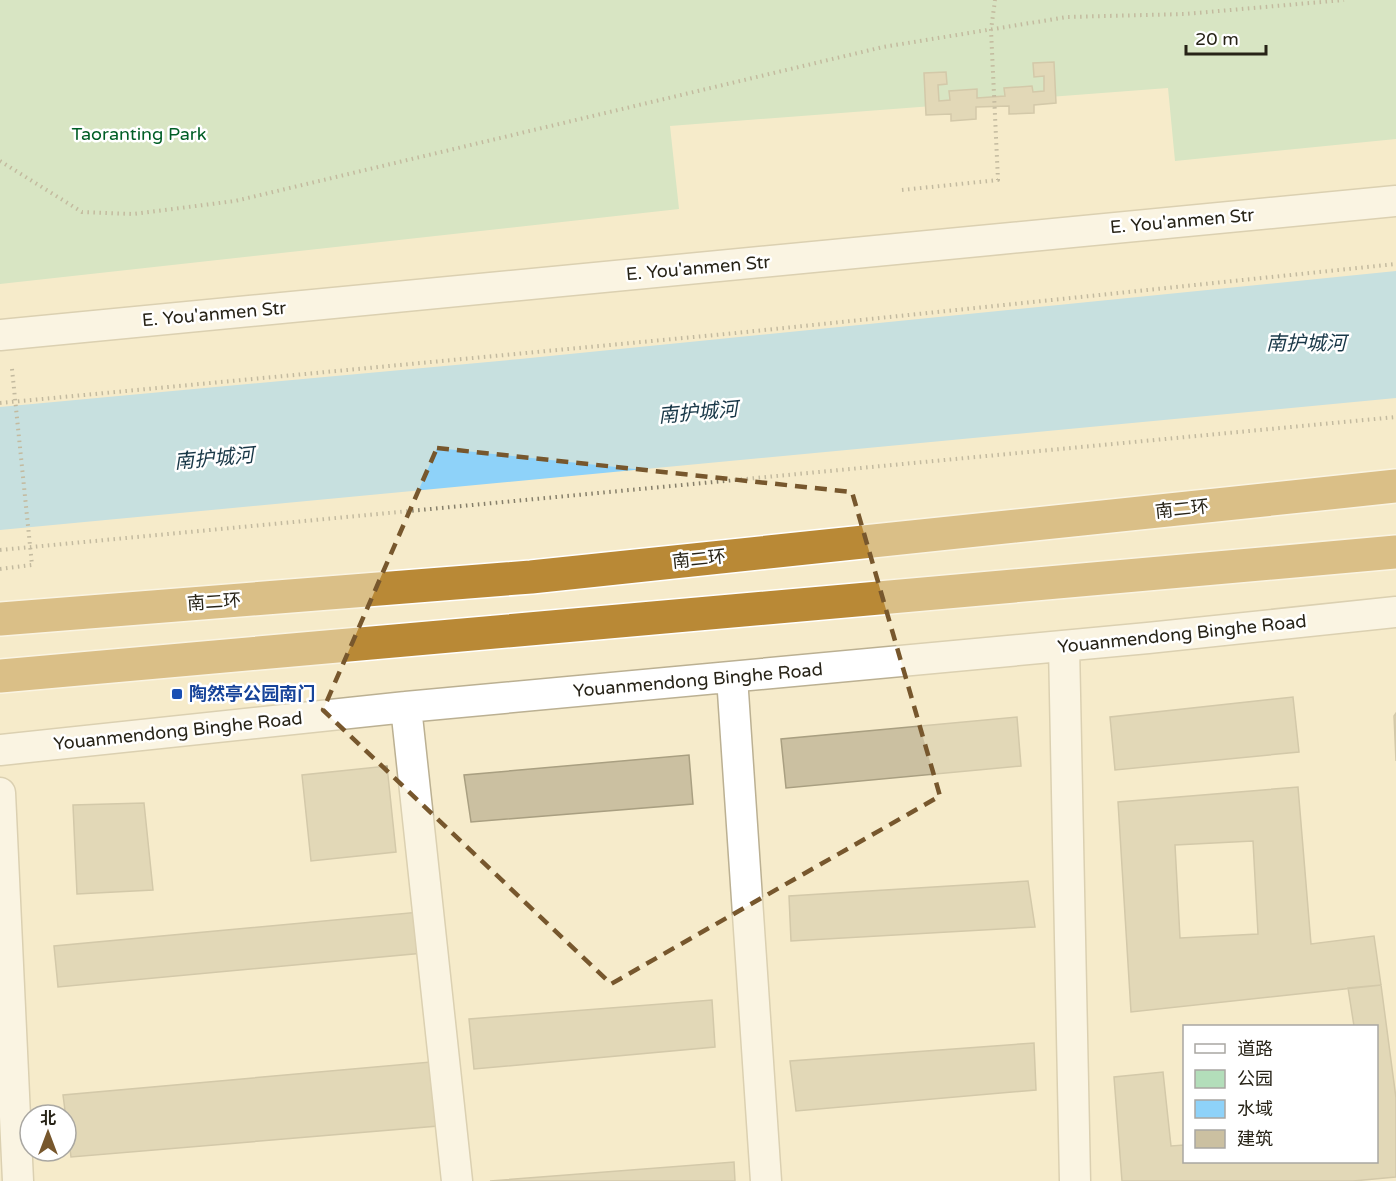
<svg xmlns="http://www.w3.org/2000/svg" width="1396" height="1181" font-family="'Varela Round','Noto Sans SC',sans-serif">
	<rect width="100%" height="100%" fill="#f6ebcb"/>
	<path fill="#b3deba" d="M0,0H1396V139L1175,161L1168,88L670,126L679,209L0,284Z"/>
	<path fill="#8ed2f9" d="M1396,271V398L0,530V407L520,359Z"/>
	<path fill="#cbc0a1" stroke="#a99f81" stroke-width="1.5" fill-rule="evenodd" d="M1054,62L1056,103L1034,105V113L1009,114V106L976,107V119L951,121V114L926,115L924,73L946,72L947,84L938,85L939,101L950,100L949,91L977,89V98L1005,96L1004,88L1032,86L1033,92L1044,91V76L1034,77L1033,63Z
		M1293,697L1299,752L1115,770L1110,717Z
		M1396,713V761L1394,716Z
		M1017,717L1021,766L786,788L781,739Z
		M689,755L693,804L471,822L464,775Z
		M387,766L396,852L311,861L302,775Z
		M1298,787L1311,944L1374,936L1381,985L1131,1012L1118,802ZM1253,841L1258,934L1180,938L1175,845Z
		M144,803L153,890L77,894L73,805Z
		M1028,881L1035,927L791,941L789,896Z
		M420,912L424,953L58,987L54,946Z
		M1381,985L1396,1098V1177L1353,1181H1122L1114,1077L1163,1072L1171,1146L1184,1145V1162H1376V1026H1354L1348,988Z
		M712,1000L715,1047L474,1069L469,1019Z
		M1034,1043L1036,1090L796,1111L790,1061Z
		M442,1061L450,1125L71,1157L63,1095Z
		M734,1162L735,1181H490Z"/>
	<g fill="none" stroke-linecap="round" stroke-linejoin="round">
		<defs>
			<path id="minor" d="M0,335L1396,201
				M1064,646L1075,1181
				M732,677L766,1181
				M406,707L457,1181
				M0,750L406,707L1148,638L1396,612
				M0,793L18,1181"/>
			<path id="highway" d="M0,619L531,577L1396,486
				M0,676L1396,552"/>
		</defs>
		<use href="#minor" stroke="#bbb092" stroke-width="33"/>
		<use href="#highway" stroke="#fff" stroke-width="36"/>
		<path stroke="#867f6a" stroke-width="4" stroke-dasharray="1.5 4.5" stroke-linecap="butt" d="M0,161L82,212L133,214L235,201L883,47L1067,17L1185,14L1344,0
			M902,190L998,180L991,30L995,0
			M0,403L736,333L1396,264
			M0,550L1396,417
			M0,569L32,565"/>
		<use href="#minor" stroke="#fff" stroke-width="30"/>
		<use href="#highway" stroke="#b98936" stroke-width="33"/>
		<path stroke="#867f6a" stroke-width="4" stroke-dasharray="1.5 4.5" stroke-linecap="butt" d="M12,369L32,565"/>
	</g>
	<path d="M0 0H1396V1181H0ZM437,448L852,492L940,796L611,984L323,710Z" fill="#f6ebcb" fill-opacity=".55" fill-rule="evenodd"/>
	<path fill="none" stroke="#77572d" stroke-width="4.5" stroke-dasharray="12 8" stroke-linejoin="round" d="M437,448L852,492L940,796L611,984L323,710Z"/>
	<rect fill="#1a4fb4" stroke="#fff" stroke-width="2" x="171" y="688" width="12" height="12" rx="3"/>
	<g text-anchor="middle" stroke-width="5" stroke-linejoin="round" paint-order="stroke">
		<g font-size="18" fill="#005e26" stroke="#fff">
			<text x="139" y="140">Taoranting Park</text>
		</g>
		<g font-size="18" fill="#272317" stroke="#fff">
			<text transform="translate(1182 221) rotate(-5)" y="6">E. You'anmen Str</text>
			<text transform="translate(698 268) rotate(-5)" y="6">E. You'anmen Str</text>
			<text transform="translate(214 314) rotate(-5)" y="6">E. You'anmen Str</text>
			<text transform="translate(1182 509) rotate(-6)" y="6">南二环</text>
			<text transform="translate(699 559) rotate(-6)" y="6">南二环</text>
			<text transform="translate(214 602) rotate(-4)" y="6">南二环</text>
			<text transform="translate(1182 634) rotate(-6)" y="6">Youanmendong Binghe Road</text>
			<text transform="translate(698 680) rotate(-5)" y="6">Youanmendong Binghe Road</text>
			<text transform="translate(178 731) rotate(-6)" y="6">Youanmendong Binghe Road</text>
		</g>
		<g font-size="18" font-weight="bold" fill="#164399" stroke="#fff" text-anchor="start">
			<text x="189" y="700">陶然亭公园南门</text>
		</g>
		<g font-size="20" font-style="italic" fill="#183747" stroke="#fff">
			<text x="1306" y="350">南护城河</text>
			<text transform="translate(698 412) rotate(-5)" y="7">南护城河</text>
			<text transform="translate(214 458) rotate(-5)" y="7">南护城河</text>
		</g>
	</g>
	<rect x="1183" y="1025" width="195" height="138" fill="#ffffff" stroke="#a9a7a2" stroke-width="1.5"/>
	<rect x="1195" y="1044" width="30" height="9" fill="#ffffff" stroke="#a9a7a2" stroke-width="1.5"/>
	<text x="1237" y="1055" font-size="18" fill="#272317">道路</text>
	<rect x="1195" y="1070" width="30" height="18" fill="#b3deba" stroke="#a9a7a2" stroke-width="1.5"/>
	<text x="1237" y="1085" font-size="18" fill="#272317">公园</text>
	<rect x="1195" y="1100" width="30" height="18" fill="#8ed2f9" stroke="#a9a7a2" stroke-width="1.5"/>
	<text x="1237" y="1115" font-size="18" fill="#272317">水域</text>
	<rect x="1195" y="1130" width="30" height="18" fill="#cbc0a1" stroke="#a9a7a2" stroke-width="1.5"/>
	<text x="1237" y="1145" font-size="18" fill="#272317">建筑</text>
	<g transform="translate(48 1133)"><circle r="28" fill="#ffffff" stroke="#a9a7a2" stroke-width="1.5"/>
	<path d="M0-4.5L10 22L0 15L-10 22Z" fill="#77572d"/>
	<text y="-9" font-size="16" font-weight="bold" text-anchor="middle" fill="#272317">北</text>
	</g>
	<path d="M1186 45v9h80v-9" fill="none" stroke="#272317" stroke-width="3"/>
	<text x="1195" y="45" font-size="18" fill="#272317" stroke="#ffffff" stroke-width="4.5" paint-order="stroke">20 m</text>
</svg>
